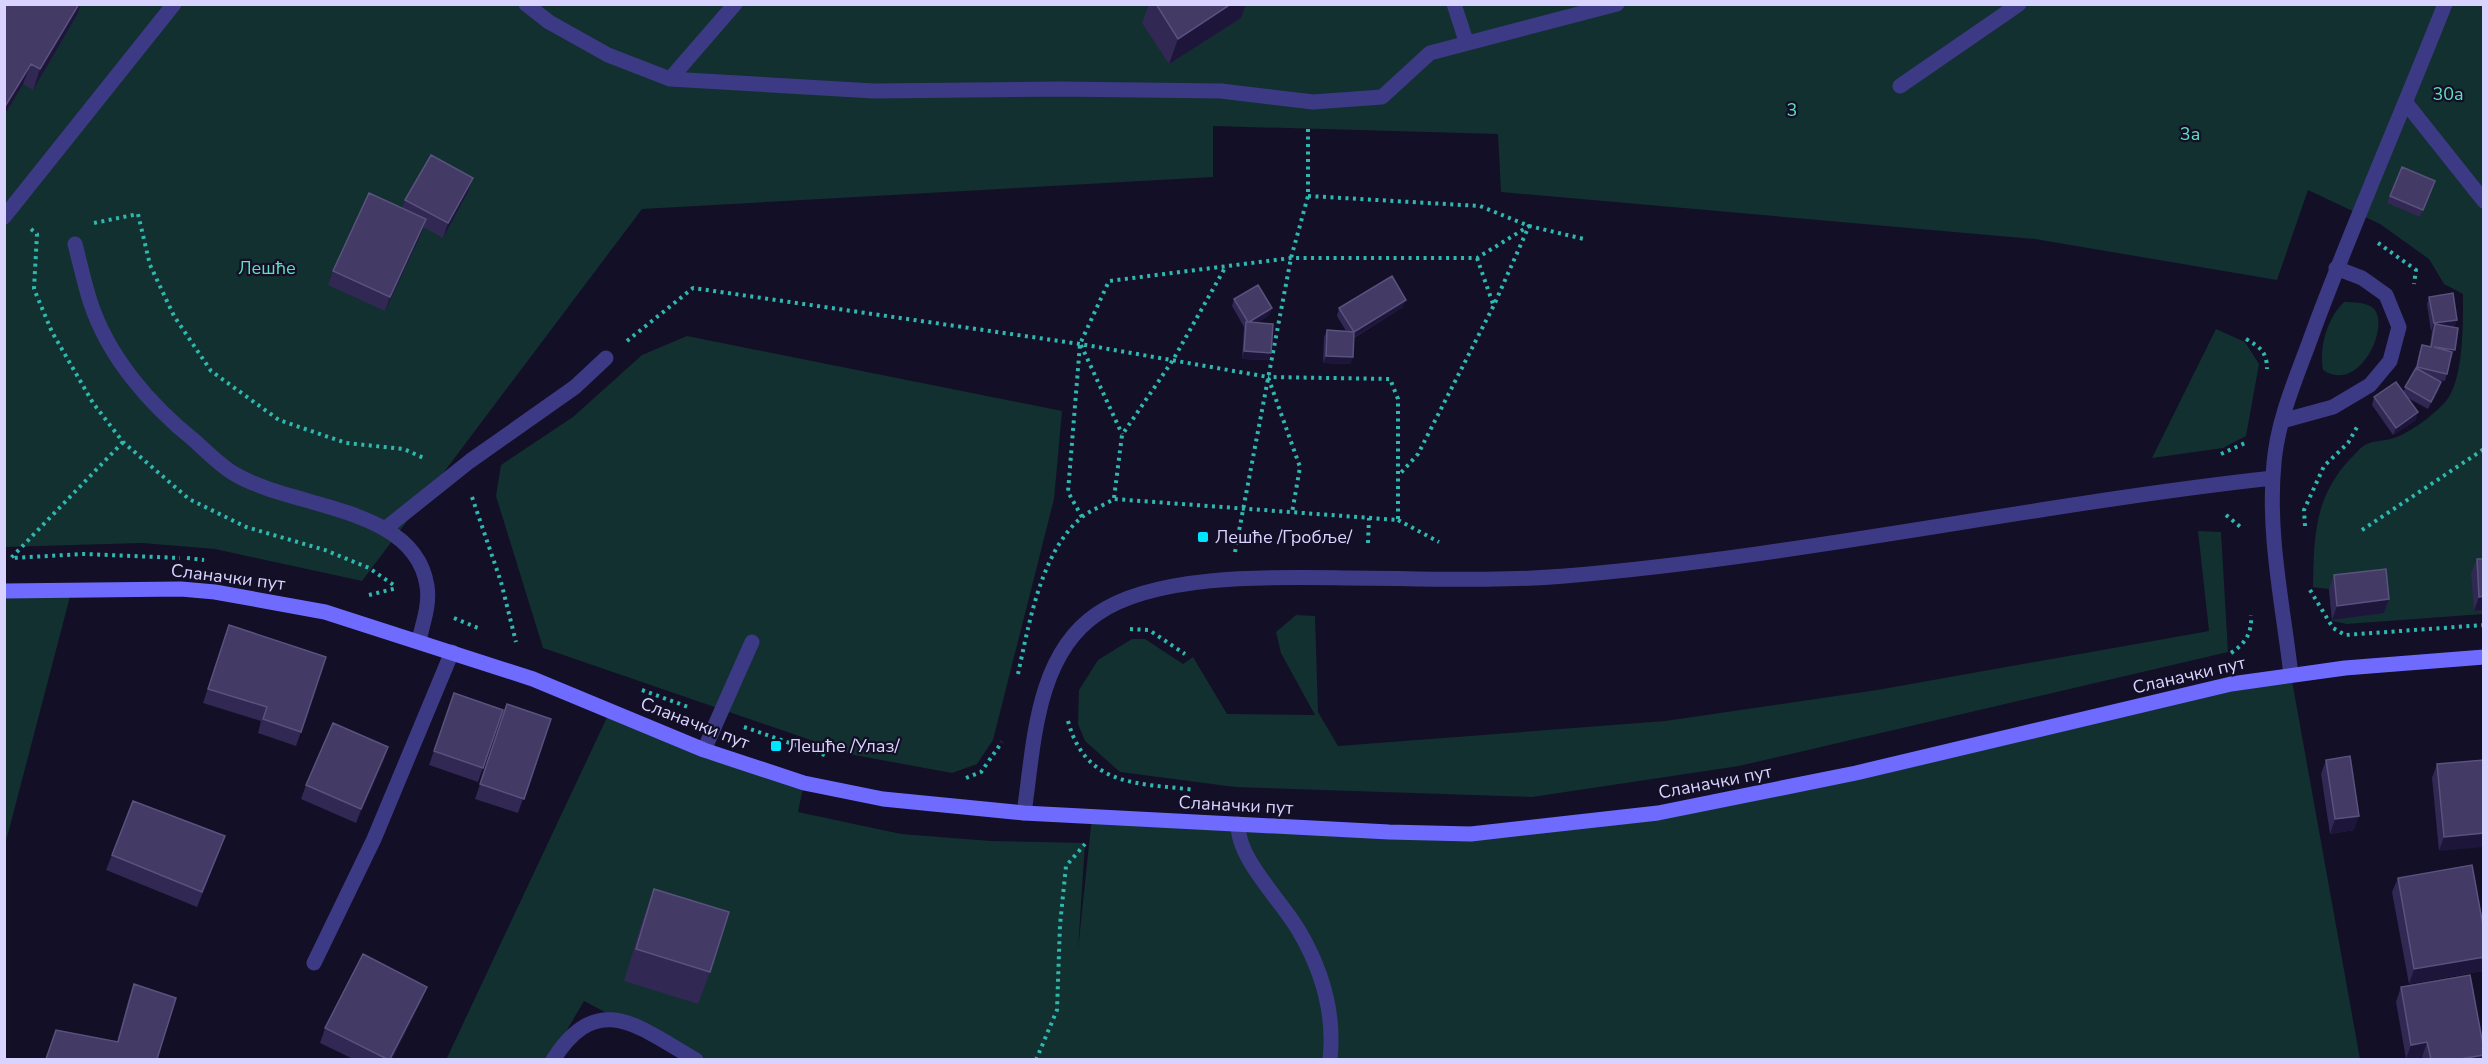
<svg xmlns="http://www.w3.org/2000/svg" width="2488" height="1064" font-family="'Nunito Sans',sans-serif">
	<rect width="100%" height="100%" fill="#130f26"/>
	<path fill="#12302f" d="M4,5H2483V614L2347,624L2332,621L2329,589L2313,587C2314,536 2314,498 2350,459C2355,455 2361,446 2367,444C2375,440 2385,441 2394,438C2411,432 2434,415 2446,401C2464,380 2463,321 2463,294L2444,284L2429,259L2380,224L2308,190L2277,280L2035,239L1501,192L1498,134L1213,126V177L642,209L362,581L215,549L142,543L5,547Z
		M2344,302C2353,302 2369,302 2375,310C2389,330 2358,394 2323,370C2319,347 2327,318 2344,302Z
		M2216,329L2245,342L2259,364L2246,436L2223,448L2152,458Z
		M687,336L1062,411L1054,499L993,740L977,764L952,773L854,755L543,648L496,496L501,465L573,417L642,355Z
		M2198,531L2221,532L2228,652L1739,766L1532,797L1235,787L1120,772L1085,741L1078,724L1079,690L1098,660L1132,639H1145L1183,664L1193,657L1227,714L1315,715L1281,653L1276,632L1296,615L1315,616L1318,712L1338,746L1665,721L1877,690L2209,631Z
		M72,589L5,845V591Z
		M2291,675L2360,1059L696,1060L584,1001L550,1059L446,1060L610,711L804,783L798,812L901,834L991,841L1085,843L1078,950L1092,816L1389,832L1658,813Z"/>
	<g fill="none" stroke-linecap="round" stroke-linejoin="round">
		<path stroke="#2fb8b0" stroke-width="4" stroke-dasharray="3 4.5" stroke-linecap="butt" d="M1308,196L1480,206L1529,226L1584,239
			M94,223L138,214L150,265L174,316L211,371L279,420L346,443L404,449L426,459
			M31,229L37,234L34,289L52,332L93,403L123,442L189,499L246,527L325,550L369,568L395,586
			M2378,243L2416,270L2414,284
			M1477,258L1493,304
			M2246,339C2260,347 2267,352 2267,369
			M627,341L693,288L1080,344L1268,377L1300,467L1292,513
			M1081,345L1122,434
			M123,442L11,558L84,554L180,558
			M2221,454L2247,442
			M472,497L501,582L516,642
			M1114,498L1122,435L1173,360L1226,266
			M2226,515L2243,529
			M1082,517L1068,492L1080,344L1109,281L1291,258H1477L1529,226L1494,305L1418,454L1399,475
			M1398,520L1439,542
			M2305,526L2304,510L2324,466L2348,443L2357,427
			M2362,530L2484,449
			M1368,543L1369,518
			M1235,552L1291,258L1308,196V129
			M187,558L204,560
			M2310,590L2333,628L2345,635L2484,625
			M369,595L397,588
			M454,618L478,628
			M1130,629L1149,630L1185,654
			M2231,653C2246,643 2252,633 2251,615
			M1018,674C1029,624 1041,551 1082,517C1091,510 1104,505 1114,499L1398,520V399L1390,379L1268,377
			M642,690L691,708
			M1068,721C1086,788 1140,783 1195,790
			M744,727L827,756
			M966,778L981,772L1002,742
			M1036,1060L1057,1010L1060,925L1066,866L1085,844"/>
		<path stroke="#3d3a85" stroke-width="15" d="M526,4L549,22L608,55L670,79L874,91L1060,89L1221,91L1313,102L1382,97L1430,53L1617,4
			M1454,4L1466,41
			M670,79L735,4
			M1900,86L2019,4
			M2406,103L2484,201
			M4,217L174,4
			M75,244C80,263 84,282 90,301C108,357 150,405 195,441C207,452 220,465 233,473C291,509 415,505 427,586C430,604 423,623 419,640
			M2282,421L2333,407L2370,385L2390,361L2399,327L2386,295L2362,278L2336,268
			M386,528L470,461L575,387L606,358
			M2291,675C2283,605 2267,534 2274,463C2278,416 2299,372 2314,329C2355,219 2402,113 2445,4
			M704,750L752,642
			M1024,813C1034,746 1035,656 1097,614C1156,573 1275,577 1346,578C1418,578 1492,582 1565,576C1803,556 2036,504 2273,478
			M314,963L374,839L452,652"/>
		<path stroke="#3d3a85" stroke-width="15" d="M1238,824C1237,859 1282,901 1299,931C1322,970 1335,1014 1330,1060
			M553,1060C598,988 640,1028 696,1060"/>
		<path stroke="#6f6bff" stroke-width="15" d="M4,591L181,589L215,592L325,612L533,679L704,750L804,783L883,799L1024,813L1389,832L1471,834L1658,813L1856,773L2231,684L2345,668L2484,657"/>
	</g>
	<path fill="#312854" d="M4,4H81L77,15L33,90L23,84Z
		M1149,4H1246L1241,18L1169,64L1142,23Z
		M2435,181L2420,217L2387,203L2390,196Z
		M468,192L443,238L423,227L385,311L328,285L333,271L402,208L405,200Z
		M2429,297L2457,320L2454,327L2452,357H2451L2445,381L2436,380L2439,390L2428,409L2408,398L2416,420L2393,435L2372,405L2374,397L2403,392L2416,368L2419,353L2422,345L2430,347L2432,331H2431L2427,304Z
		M1234,299L1272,308L1269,315L1257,323L1271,353L1268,360L1242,359L1244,327L1232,306Z
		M1403,307L1354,338L1353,357L1350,364L1323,363L1324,337L1327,330L1346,331L1337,316L1339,308Z
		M2477,559H2484V610L2474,611L2471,573Z
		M2334,575L2389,599L2384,613L2332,620L2329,589Z
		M229,625L301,732L296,746L258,733L261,721L203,703Z
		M454,693L503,710L478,782L429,765Z
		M507,704L551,719L518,813L475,799Z
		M2484,716V740L2482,720Z
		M388,747L383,762L356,823L301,799L306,785Z
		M2326,760L2354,830L2330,834L2321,774Z
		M2484,760L2439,851L2432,778L2437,764Z
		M133,801L220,850L197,907L106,870Z
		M2398,878L2484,931V968L2483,971L2409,984L2392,892Z
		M654,889L710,972L698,1004L624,981L642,922Z
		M134,984L157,1059H46L56,1030L117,1042L129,998Z
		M427,987L421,1001L392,1059H353L320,1043L325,1028Z
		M2401,987L2484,1050L2483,1059H2423L2422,1057L2406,1059L2396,1002Z"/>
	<path fill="#1d163a" d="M79,4H81L77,15L33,90L40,69Z
		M1231,4H1246L1241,18L1169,64L1178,39Z
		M31,64L23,84L4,116V108Z
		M473,178L468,192L443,238L448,223Z
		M426,219L421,234L385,311L390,297Z
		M1406,300L1403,307L1351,339L1354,332Z
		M1272,308L1269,315L1246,330L1249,322Z
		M2457,320L2454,327L2435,324L2432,331H2431L2434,323Z
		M2434,347L2455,350L2452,357L2432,355Z
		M1244,351L1271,353L1268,360L1242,359Z
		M1326,356L1353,357L1350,364L1323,363Z
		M2441,382L2439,390L2428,409L2431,402Z
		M2418,412L2416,420L2393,435L2396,428Z
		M2484,596V610L2474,611L2479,597Z
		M2389,599L2384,613L2332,620L2337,606Z
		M388,747L383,762L356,823L361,809Z
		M2359,816L2354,830L2330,834L2335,819Z
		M2484,833V847L2439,851L2444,837Z
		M2484,957V968L2483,971L2409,984L2414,969Z
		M427,987L421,1001L392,1059H390Z
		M2427,1042L2422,1057L2406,1059L2411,1045Z
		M2484,1055L2483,1059H2460Z"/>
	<path fill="#433a66" stroke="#5a527e" stroke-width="1.5" d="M4,4H79L40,69L31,64L4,108Z
		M1156,4H1231L1178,39Z
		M431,155L473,178L448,223L405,200Z
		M2402,167L2435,181L2423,210L2390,196Z
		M369,193L426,219L390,297L333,271Z
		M1392,276L1406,300L1354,332L1339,308Z
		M1258,285L1272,308L1249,322L1273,324L1271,353L1244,351L1246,322H1248L1234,299Z
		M2453,293L2457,320L2434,323L2429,297Z
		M2435,324L2458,328L2455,350L2434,347L2452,352L2447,374L2417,367L2422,345L2431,347Z
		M1327,330L1354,332L1353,357L1326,356Z
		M2416,368L2441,382L2431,402L2405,387Z
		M2396,382L2418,412L2396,428L2374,397Z
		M2477,559H2484V596L2479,597Z
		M2386,569L2389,599L2337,606L2334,575Z
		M229,625L326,657L301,732L263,719L267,707L208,689Z
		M454,693L503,710L483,768L434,751Z
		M507,704L551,719L524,799L480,784Z
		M333,723L388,747L361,809L306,785Z
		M2350,756L2359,816L2335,819L2326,760Z
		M2484,760V833L2444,837L2437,764Z
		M133,801L225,836L202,892L112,855Z
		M2472,865L2484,931V957L2414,969L2398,878Z
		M654,889L729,912L710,972L636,949Z
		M363,954L427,987L390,1059H387L325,1028Z
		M2470,975L2484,1050V1055L2460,1059H2431L2427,1042L2411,1045L2401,987Z
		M134,984L176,998L157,1059H46L56,1030L118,1042Z"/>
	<g fill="#00e5ff" stroke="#130f26" stroke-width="2">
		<rect x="1197" y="531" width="12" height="12" rx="3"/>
		<rect x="770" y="740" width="12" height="12" rx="3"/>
	</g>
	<g text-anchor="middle" stroke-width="4.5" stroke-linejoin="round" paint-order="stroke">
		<g font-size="18" fill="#5fe0c0" stroke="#130f26">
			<text x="2448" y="100">30a</text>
			<text x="1792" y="116">3</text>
			<text x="2190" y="140">3a</text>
			<text x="267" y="274">Лешће</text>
		</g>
		<g font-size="18" fill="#d9d4ff" stroke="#130f26" text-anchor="start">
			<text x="1215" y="543">Лешће /Гробље/</text>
			<text x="788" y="752">Лешће /Улаз/</text>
		</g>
		<g font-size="18" fill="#d9d4ff" stroke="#130f26">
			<text transform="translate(228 577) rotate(7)" y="6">Сланачки пут</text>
			<text transform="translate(2189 675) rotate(-13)" y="6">Сланачки пут</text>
			<text transform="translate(695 723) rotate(21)" y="6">Сланачки пут</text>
			<text transform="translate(1715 782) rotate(-11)" y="6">Сланачки пут</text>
			<text transform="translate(1236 805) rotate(3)" y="6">Сланачки пут</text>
		</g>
	</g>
	<rect width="2488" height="1064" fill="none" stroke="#d9d4ff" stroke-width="12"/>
</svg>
